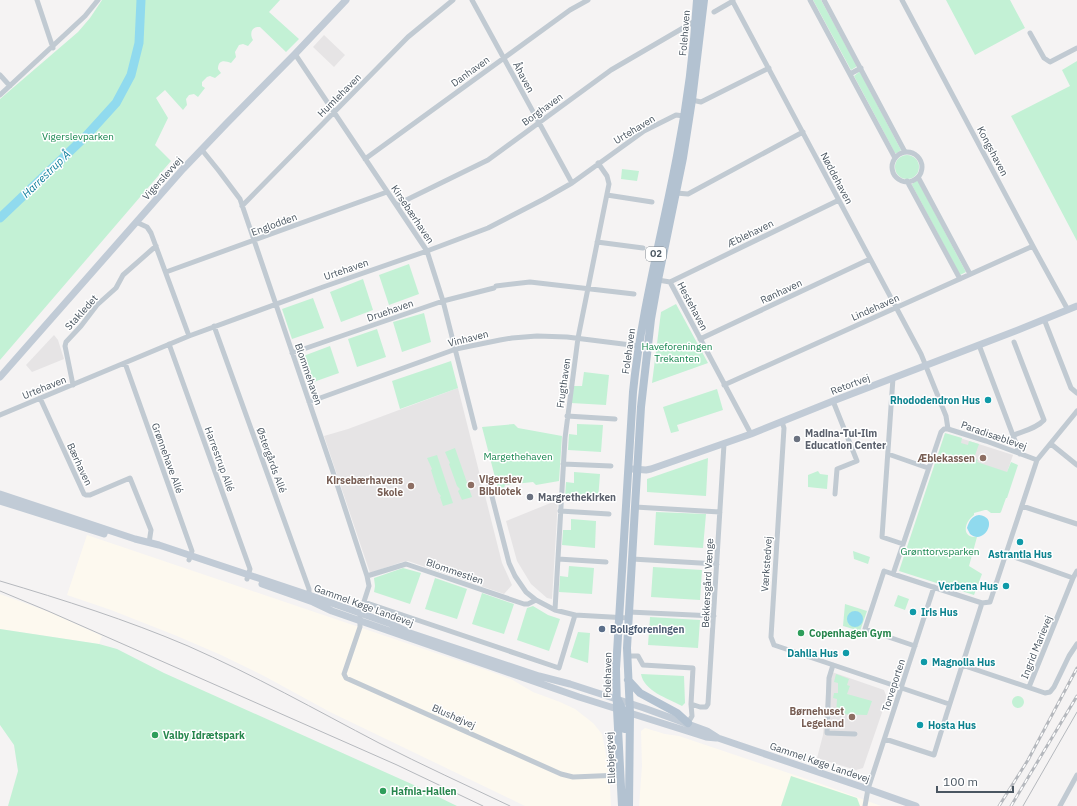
<svg xmlns="http://www.w3.org/2000/svg" width="1077" height="806" font-family="'IBM Plex Sans',sans-serif">
	<rect width="100%" height="100%" fill="#f5f3f3"/>
	<path fill="#fdf9ef" d="M87,535L489,671L511,679L533,692L560,702L575,709L593,723L602,734L609,769L611,806H525L330,712L264,676L221,655L177,636L111,610L67,595Z
		M0,594L52,613L102,636L99,644L0,629Z
		M645,728L665,734L679,736L824,785L881,806H639L642,766L641,731Z"/>
	<path fill="#e6e4e5" d="M324,35L345,55L334,67L313,47Z
		M54,335L58,340L64,359L32,372L26,365Z
		M458,388L502,563L512,585L504,594L408,561L402,562L370,573L324,436L348,429Z
		M960,438L1013,455L1004,481L953,461Z
		M558,500L552,599L547,598L531,584L517,561L506,521Z
		M829,671L884,690L887,698L863,768L856,770L817,758L823,735L827,680Z"/>
	<path fill="#c3f1d5" d="M102,0H280L269,12L299,39L286,52L260,27C252,26 249,33 253,40L248,46L243,44L239,45L235,52L236,57L231,63C224,60 218,60 218,69L221,73L215,78L210,76L207,77L202,82V86L205,88L198,97L194,94L189,95L186,99L187,105L183,110L165,90L156,98L168,118L155,145L171,161L0,360V99L78,32L90,18Z
		M813,0H821L857,66L856,67L851,70Z
		M946,0H1010L1025,28L975,55Z
		M1077,61V241L1011,116L1070,86L1062,70Z
		M859,72H860L901,150L897,153H895L854,76Z
		M895 167a12 12 0 1 1 24 0a12 12 0 1 1-24 0Z
		M622,169L639,171L637,181L621,179Z
		M916,181H918L966,272L960,275L912,185V184Z
		M409,264L419,294L389,305L379,275Z
		M363,279L373,310L341,322L330,292Z
		M313,298L324,328L292,339L282,309Z
		M676,304L708,363L652,383L661,312Z
		M424,313L431,342L402,352L393,322Z
		M377,329L386,357L357,367L348,339Z
		M330,346L339,373L308,384L298,358Z
		M451,361L458,388L400,409L392,381Z
		M584,372L609,375L606,405L571,403L574,386H582Z
		M717,389L723,410L677,425L679,431L671,433L663,407Z
		M514,424L518,428L562,436L559,481L536,485L533,482L505,485L504,488L498,489L482,427Z
		M577,424L603,425L601,452L568,450L569,434L577,435Z
		M945,433L962,438L961,443L968,445L969,441L979,444L974,458L978,460L977,462L1007,472L1011,462L1018,465L1007,498H1006L1001,512L1000,513H991L987,510H985L974,513V515C964,522 961,538 977,537L969,566L982,574L974,595L899,571Z
		M455,448L472,497L462,500L458,491L460,489L457,486L449,464L450,463L448,459L445,452Z
		M437,455L453,503L443,506L440,497L441,496L438,492L431,470L432,469L427,458Z
		M708,458L706,496L647,492V479Z
		M818,471L820,474L828,475L827,489L808,487V475Z
		M574,472L600,474L598,500L565,498L566,482L574,483Z
		M656,512L706,514L703,548L654,545Z
		M571,519L596,521L595,548L562,545L563,530H571Z
		M853,551L870,557L868,564L854,559Z
		M569,566L594,568L592,594L559,592L560,576L568,577Z
		M653,567L702,570L700,600L651,597Z
		M403,568L421,573L410,604L374,592L375,586L374,578Z
		M435,578L467,589L457,619L425,609Z
		M482,593L514,604L504,634L472,624Z
		M898,595L909,599L905,610L894,606Z
		M845,604L867,611L860,631L843,626Z
		M533,606L548,615L560,619L549,651L517,640L527,608Z
		M650,617L700,620L698,648L648,645Z
		M0,629L99,644L117,649L164,673L416,786L457,806H8L18,771L14,745L0,725Z
		M578,632L590,633L588,663L570,657Z
		M641,674L684,676L685,703L682,706C667,698 644,691 641,674Z
		M836,674L849,679L847,685L850,686L847,694L872,701L867,715L836,714L837,699L833,698L834,693H838V683L834,682Z
		M1012 702a6 6 0 1 1 12 0a6 6 0 1 1-12 0Z
		M791,776L857,798L860,806H781Z"/>
	<path fill="#90daee" d="M979,515C1000,517 984,546 970,534L967,528C969,521 972,516 979,515Z
		M847 619a8 8 0 1 1 16 0a8 8 0 1 1-16 0Z"/>
	<g fill="none" stroke-linecap="round" stroke-linejoin="round">
		<path stroke="#90daee" stroke-width="9" d="M0,218L87,135L116,103L131,75L139,43L141,0"/>
		<path stroke="#c1cad2" stroke-width="5" d="M37,0L53,48
			M472,0L572,183
			M732,0L921,354L946,416L948,429
			M810,0L895,158
			M824,0L905,152
			M902,0L1035,250L1068,310
			M714,12L733,1
			M1030,33L1044,58L1050,62L1077,48
			M295,54L427,251L443,301L475,428
			M850,74L861,68
			M0,75L10,86
			M0,95L85,16L98,0
			M692,100L701,102L769,68
			M202,150L219,171L240,199L332,469L367,576L369,586L360,614V627L344,674L346,678L561,774L573,777L621,775
			M892 167a15 15 0 1 1 30 0a15 15 0 1 1-30 0Z
			M365,159L570,10L588,0
			M918,177L970,274
			M907,181L960,279
			M676,193L688,194L803,132
			M607,195L652,202
			M396,205L488,160L611,70L695,21
			M242,206L408,37L453,0
			M136,222L147,227L151,233L189,336
			M597,242L643,248
			M166,272L387,192
			M658,280L670,282L751,434
			M670,282L839,200
			M496,286L530,282L634,294
			M1044,319L1071,388L1077,393
			M214,326L309,589V596
			M700,339L870,259
			M169,344L250,569L247,579
			M979,345L1020,454
			M292,353L443,301L494,288
			M125,363L192,551L189,560
			M893,378L882,537L903,544
			M73,385L65,346L66,342L81,326L97,305L116,288L123,275L156,246
			M724,385L1033,246
			M40,398L84,494L86,495H90L130,478L151,530L149,543
			M833,401L857,461L837,469L835,494
			M309,402L456,349L500,340L512,338L537,336L567,337L639,346
			M0,415L189,336L323,287L427,251L488,228L544,199L572,183L644,131L676,115L684,116
			M567,416L615,419
			M782,422L784,428L771,637L774,645L949,704
			M1014,435C1024,431 1037,428 1044,420L1014,342
			M1051,444L1077,465
			M888,454L928,468
			M563,464L611,466
			M488,481L509,563L515,576L526,592L536,600L555,610L575,615L628,618
			M1022,506L1077,524
			M635,507L720,512
			M560,511L609,514
			M1006,554L1073,578
			M558,559L606,562
			M632,559L717,564
			M893,574L982,603L990,602L1037,460L1077,411
			M367,576L406,564L524,604H528L536,600
			M364,602L559,668L575,615
			M555,610L565,438L578,338L609,184L607,176L598,163
			M629,612L714,616
			M915,646L865,629L884,571L893,574L941,432L944,429H948L986,441L1037,460
			M627,656H638L643,665L693,668L691,704L692,716L688,723
			M833,665L829,678L827,733L855,734
			M962,665L1045,693L1050,692L1054,687L1069,656L1077,644
			M1029,687L1073,578L1077,571
			M691,704L700,707H706L708,704L724,444
			M885,739L934,755L946,716L982,603
			M865,806L868,789L934,587
			M1060,806L1077,775"/>
		<path stroke="#c1cbd6" stroke-width="7" d="M0,377L183,169L226,124L295,54L346,0
			M632,469L646,470L651,469L751,434L833,401L1018,330L1077,306
			M0,494L135,539L159,545L309,595L391,624L410,633L539,676L570,684L644,708L707,731L718,738L868,789L916,806
			M0,501L104,534
			M262,584L313,602L332,611L579,697L684,730L706,737L716,738"/>
		<path stroke="#b3c2d1" stroke-width="8" d="M628,680L640,693L677,713L688,723
			M618,700L623,711L625,729
			M622,806L617,709L616,669L633,392C641,312 662,235 677,156C687,105 694,52 697,0
			M629,806L630,713L627,648L635,507L641,407L651,319L658,280L683,158L692,100L704,0"/>
		<path stroke="#b5b8bd" stroke-width="1" d="M0,581C64,600 127,620 188,646C254,675 316,710 379,743C422,765 466,785 510,806
			M0,591L48,611L397,765L483,806
			M1023,806L1077,712"/>
		<defs>
			<path id="rail" d="M999,806L1028,760L1077,668
				M1011,806L1077,696"/>
		</defs>
		<use href="#rail" stroke="#b5b8bd" stroke-width="3"/>
		<use href="#rail" stroke="#fff" stroke-width="1.5" stroke-dasharray="4.5" stroke-linecap="butt"/>
	</g>
	<g fill="#0f9aa8" stroke="#fff" stroke-width="1.5">
		<circle cx="988" cy="400" r="4"/>
		<circle cx="1020" cy="542" r="4"/>
		<circle cx="1006" cy="586" r="4"/>
		<circle cx="913" cy="612" r="4"/>
		<circle cx="846" cy="653" r="4"/>
		<circle cx="924" cy="662" r="4"/>
		<circle cx="920" cy="725" r="4"/>
	</g>
	<g fill="#6b7280" stroke="#fff" stroke-width="1.5">
		<circle cx="797" cy="439" r="4"/>
		<circle cx="530" cy="497" r="4"/>
	</g>
	<g fill="#8d6e63" stroke="#fff" stroke-width="1.5">
		<circle cx="983" cy="458" r="4"/>
		<circle cx="471" cy="485" r="4"/>
		<circle cx="411" cy="486" r="4"/>
		<circle cx="852" cy="717" r="4"/>
	</g>
	<circle fill="#5c6f8a" stroke="#fff" stroke-width="1.5" cx="602" cy="629" r="4"/>
	<g fill="#2e9e5b" stroke="#fff" stroke-width="1.5">
		<circle cx="801" cy="633" r="4"/>
		<circle cx="155" cy="735" r="4"/>
		<circle cx="383" cy="791" r="4"/>
	</g>
	<g text-anchor="middle" stroke-width="3" stroke-linejoin="round" paint-order="stroke">
		<rect fill="#fff" stroke="#808990" stroke-width="1" x="646" y="247" width="20" height="14" rx="3"/>
		<g font-size="9" font-weight="bold" fill="#4a5661">
			<text x="656" y="257">O2</text>
		</g>
		<g font-size="10" fill="#4a5661" stroke="#fff">
			<text transform="translate(684 33) rotate(-85)" y="4">Folehaven</text>
			<text transform="translate(470 71) rotate(-36)" y="4">Danhaven</text>
			<text transform="translate(524 77) rotate(62)" y="4">Åhaven</text>
			<text transform="translate(339 95) rotate(-45)" y="4">Humlehaven</text>
			<text transform="translate(542 109) rotate(-36)" y="4">Borghaven</text>
			<text transform="translate(634 129) rotate(-31)" y="4">Urtehaven</text>
			<text transform="translate(993 151) rotate(62)" y="4">Kongshaven</text>
			<text transform="translate(162 178) rotate(-48)" y="4">Vigerslevvej</text>
			<text transform="translate(837 178) rotate(62)" y="4">Nøddehaven</text>
			<text transform="translate(413 214) rotate(56)" y="4">Kirsebærhaven</text>
			<text transform="translate(274 224) rotate(-20)" y="4">Englodden</text>
			<text transform="translate(750 233) rotate(-26)" y="4">Æblehaven</text>
			<text transform="translate(346 269) rotate(-19)" y="4">Urtehaven</text>
			<text transform="translate(781 291) rotate(-25)" y="4">Rønhaven</text>
			<text transform="translate(693 306) rotate(62)" y="4">Hestehaven</text>
			<text transform="translate(875 307) rotate(-24)" y="4">Lindehaven</text>
			<text transform="translate(390 310) rotate(-19)" y="4">Druehaven</text>
			<text transform="translate(81 312) rotate(-48)" y="4">Stakledet</text>
			<text transform="translate(468 338) rotate(-14)" y="4">Vinhaven</text>
			<text transform="translate(628 351) rotate(-82)" y="4">Folehaven</text>
			<text transform="translate(309 374) rotate(71)" y="4">Blommehaven</text>
			<text transform="translate(563 383) rotate(-82)" y="4">Frugthaven</text>
			<text transform="translate(850 384) rotate(-21)" y="4">Retortvej</text>
			<text transform="translate(44 387) rotate(-22)" y="4">Urtehaven</text>
			<text transform="translate(994 435) rotate(19)" y="4">Paradisæblevej</text>
			<text transform="translate(168 458) rotate(70)" y="4">Grønnehave Allé</text>
			<text transform="translate(220 459) rotate(70)" y="4">Harrestrup Allé</text>
			<text transform="translate(272 460) rotate(70)" y="4">Østergårds Allé</text>
			<text transform="translate(80 464) rotate(65)" y="4">Bærhaven</text>
			<text transform="translate(766 564) rotate(-86)" y="4">Værkstedvej</text>
			<text transform="translate(455 571) rotate(19)" y="4">Blommestien</text>
			<text transform="translate(707 583) rotate(-87)" y="4">Bekkersgård Vænge</text>
			<text transform="translate(364 605) rotate(20)" y="4">Gammel Køge Landevej</text>
			<text transform="translate(1036 647) rotate(-68)" y="4">Ingrid Marievej</text>
			<text transform="translate(607 675) rotate(-89)" y="4">Folehaven</text>
			<text transform="translate(893 685) rotate(-72)" y="4">Torveporten</text>
			<text transform="translate(454 716) rotate(24)" y="4">Blushøjvej</text>
			<text transform="translate(610 758) rotate(-93)" y="4">Ellebjergvej</text>
			<text transform="translate(820 762) rotate(19)" y="4">Gammel Køge Landevej</text>
		</g>
		<g font-size="10" fill="#17864f" stroke="#fff">
			<text x="78" y="140">Vigerslevparken</text>
			<text x="677" y="350">Haveforeningen<tspan x="677" dy="12">Trekanten</tspan></text>
			<text x="518" y="460">Margethehaven</text>
			<text x="940" y="555">Grønttorvsparken</text>
		</g>
		<g font-size="10" font-weight="bold" fill="#0d838f" stroke="#fff" text-anchor="end">
			<text x="980" y="404">Rhododendron Hus</text>
			<text x="1020" y="558" text-anchor="middle">Astrantia Hus</text>
			<text x="998" y="590">Verbena Hus</text>
			<text x="921" y="616" text-anchor="start">Iris Hus</text>
			<text x="838" y="657">Dahlia Hus</text>
			<text x="932" y="666" text-anchor="start">Magnolia Hus</text>
			<text x="928" y="729" text-anchor="start">Hosta Hus</text>
		</g>
		<g font-size="10" font-weight="bold" fill="#5b616d" stroke="#fff" text-anchor="start">
			<text x="805" y="437">Madina-Tul-Ilm<tspan x="805" dy="12">Education Center</tspan></text>
			<text x="538" y="501">Margrethekirken</text>
		</g>
		<g font-size="10" font-weight="bold" fill="#785e54" stroke="#fff" text-anchor="end">
			<text x="975" y="462">Æblekassen</text>
			<text x="479" y="483" text-anchor="start">Vigerslev<tspan x="479" dy="12">Bibliotek</tspan></text>
			<text x="403" y="484">Kirsebærhavens<tspan x="403" dy="12">Skole</tspan></text>
			<text x="844" y="715">Børnehuset<tspan x="844" dy="12">Legeland</tspan></text>
		</g>
		<g font-size="10" font-weight="bold" fill="#4e5e75" stroke="#fff" text-anchor="start">
			<text x="610" y="633">Boligforeningen</text>
		</g>
		<g font-size="10" font-weight="bold" fill="#27864d" stroke="#fff" text-anchor="start">
			<text x="809" y="637">Copenhagen Gym</text>
			<text x="163" y="739">Valby Idrætspark</text>
			<text x="391" y="795">Hafnia-Hallen</text>
		</g>
		<g font-size="11" font-style="italic" fill="#0c7c9b" stroke="#fff">
			<text transform="translate(46 174) rotate(-44)" y="4">Harrestrup Å</text>
		</g>
	</g>
	<path d="M937 786v6h76v-6" fill="none" stroke="#4a5661" stroke-width="2"/>
	<text x="943" y="786" font-size="12" fill="#4a5661" stroke="#ffffff" stroke-width="3" paint-order="stroke">100 m</text>
</svg>
